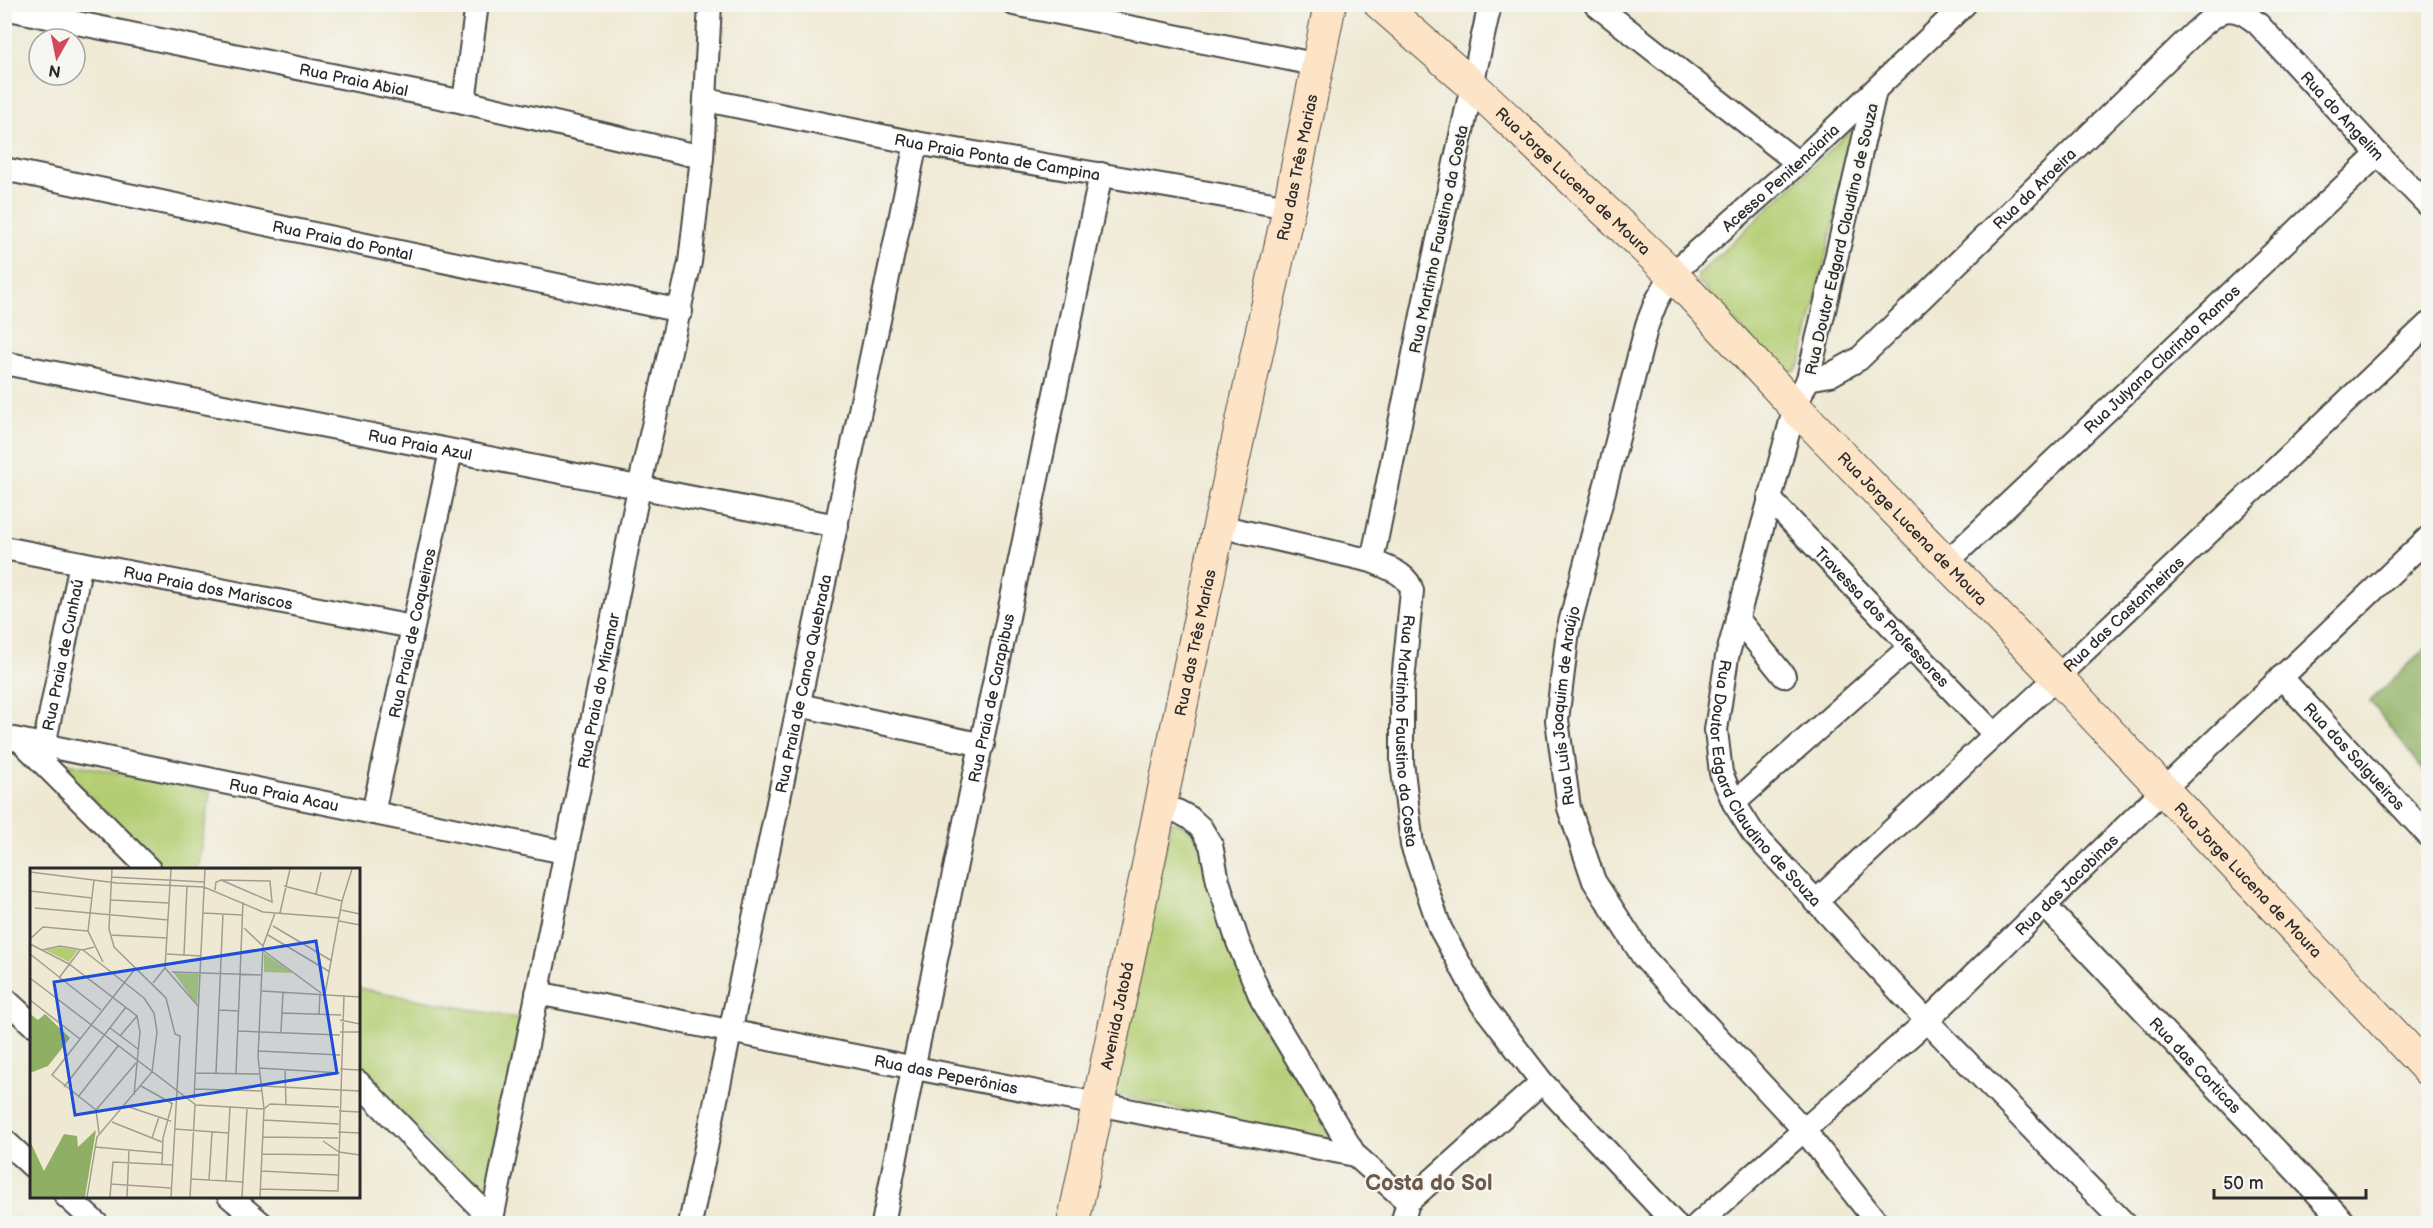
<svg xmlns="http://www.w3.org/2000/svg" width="2433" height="1228" font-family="'Balsamiq Sans',sans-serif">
	<rect width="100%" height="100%" fill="#f6f6f2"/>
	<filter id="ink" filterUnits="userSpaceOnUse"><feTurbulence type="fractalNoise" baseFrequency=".0167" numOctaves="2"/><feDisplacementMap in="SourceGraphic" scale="12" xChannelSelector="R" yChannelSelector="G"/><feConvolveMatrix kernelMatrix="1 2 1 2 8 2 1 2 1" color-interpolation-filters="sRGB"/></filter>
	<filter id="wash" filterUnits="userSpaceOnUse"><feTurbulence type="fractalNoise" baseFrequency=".008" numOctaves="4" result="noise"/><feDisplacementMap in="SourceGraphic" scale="24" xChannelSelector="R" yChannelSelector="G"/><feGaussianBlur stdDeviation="1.35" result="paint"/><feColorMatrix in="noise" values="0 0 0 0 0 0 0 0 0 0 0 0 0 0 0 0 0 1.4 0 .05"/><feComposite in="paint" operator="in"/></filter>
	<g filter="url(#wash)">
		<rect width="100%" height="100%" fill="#efe9d3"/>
		<path fill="#b4cd72" stroke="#707c4e" stroke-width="1.5" d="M1852,129L1855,131L1801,363L1796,370L1783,374L1697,280L1698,275Z
			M53,760L211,791L197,869H163Z
			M1171,822L1178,823L1194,833L1332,1138L1330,1140L1323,1141L1112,1094Z
			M358,988L521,1019L486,1194L478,1192L359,1070Z"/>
		<path fill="#8fb064" stroke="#5d6e48" stroke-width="1.5" d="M2428,646V777L2370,701Z"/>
	</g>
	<g filter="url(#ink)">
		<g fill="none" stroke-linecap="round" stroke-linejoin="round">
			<defs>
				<g id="street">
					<path d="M1014,4L1319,65"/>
					<path id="s1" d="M1490,4L1427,290L1372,561C1387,568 1408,573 1412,591L1402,691V762L1412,845L1440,928L1481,1003L1542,1082L1675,1224"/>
					<path d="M1595,4L1798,163"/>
					<path id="s2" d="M4,8L464,102L702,157"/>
					<path id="s3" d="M1875,91L1808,379L1795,407L1727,657L1716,730L1721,773L1734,803L1753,833L1927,1021L2125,1224"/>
					<path id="s4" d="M706,100L916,143L1289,207"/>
					<path d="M464,102L477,4"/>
					<path id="s5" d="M4,169L681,311"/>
					<path id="s6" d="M4,363L837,526"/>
					<path id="s7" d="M1808,379L1830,375L1859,359L2195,32C2220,10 2230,0 2258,24L2378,154L2428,205"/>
					<path id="s8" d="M1769,498L1995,735"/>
					<path d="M1219,526L1372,561"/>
					<path id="s9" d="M4,548L412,627"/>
					<path id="s10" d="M1946,563L2378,154"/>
					<path d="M1737,618L1784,676"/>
					<path id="s11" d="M2281,677L2428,835"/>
					<path d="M799,705L983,745"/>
					<path id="s12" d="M4,737L564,852"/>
					<path d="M21,741L150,870"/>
					<path id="s13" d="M44,746L81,563"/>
					<path d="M1734,803L1910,647"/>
					<path d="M1160,808L1177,811L1190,818L1201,828L1211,845L1218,881L1238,942L1262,1000L1355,1155L1408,1202"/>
					<path id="s14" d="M373,813L451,451"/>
					<path id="s15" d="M1815,902L2057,677L2428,324"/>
					<path id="s16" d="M2045,906L2346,1224"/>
					<path id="s17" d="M537,993L1355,1155"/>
					<path d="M4,998L32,1024"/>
					<path d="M358,1082L491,1219"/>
					<path d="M4,1140L32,1166"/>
					<path d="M66,1196L97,1224"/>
					<path d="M229,1196L262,1224"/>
					<path id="s18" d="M491,1224L639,488L690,262L702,157L710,4"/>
					<path id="s19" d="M690,1224L916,143"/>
					<path id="s20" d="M883,1224L913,1069L1101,174"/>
					<path d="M1402,1224L1408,1202L1542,1082"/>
					<path id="s21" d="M1698,1224L1927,1021L2163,790L2428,538"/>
					<path id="s22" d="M1878,1224L1804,1130L1644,958L1594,881L1569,808L1557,720L1568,631L1647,325L1656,302L1672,274L1798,163L1965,4"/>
				</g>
				<g id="secondary">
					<path id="s23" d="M1380,4L1471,84L1672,274L1795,407L2057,677L2428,1070"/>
					<path id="s24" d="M1073,1224L1219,526L1289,207L1330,4"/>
				</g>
			</defs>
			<use href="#street" stroke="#484844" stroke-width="26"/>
			<use href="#secondary" stroke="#484844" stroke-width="34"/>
			<use href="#street" stroke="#fff" stroke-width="22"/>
			<use href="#secondary" stroke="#fee4c6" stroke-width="32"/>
		</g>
	</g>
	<g text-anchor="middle" stroke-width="4.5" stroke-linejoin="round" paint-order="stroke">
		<g font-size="16" fill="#2b2b2b" stroke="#f6f6f2">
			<text dy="6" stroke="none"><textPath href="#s2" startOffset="357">Rua Praia Abial</textPath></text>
			<text dy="6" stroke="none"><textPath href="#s7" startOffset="723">Rua do Angelim</textPath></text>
			<text dy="6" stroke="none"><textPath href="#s4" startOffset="297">Rua Praia Ponta de Campina</textPath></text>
			<text dy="6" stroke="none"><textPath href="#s24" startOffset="1080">Rua das Três Marias</textPath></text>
			<text dy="6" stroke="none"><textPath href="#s22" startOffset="1220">Acesso Penitenciaria</textPath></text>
			<text dy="6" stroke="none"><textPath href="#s23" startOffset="262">Rua Jorge Lucena de Moura</textPath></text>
			<text dy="6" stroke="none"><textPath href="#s7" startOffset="300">Rua da Aroeira</textPath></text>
			<text transform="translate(1438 239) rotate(-78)" y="6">Rua Martinho Faustino da Costa</text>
			<text transform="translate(1841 239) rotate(-77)" y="6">Rua Doutor Edgard Claudino de Souza</text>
			<text dy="6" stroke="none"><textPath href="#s5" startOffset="346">Rua Praia do Pontal</textPath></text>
			<text dy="6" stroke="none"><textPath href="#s10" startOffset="297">Rua Julyana Clarindo Ramos</textPath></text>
			<text dy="6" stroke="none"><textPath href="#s6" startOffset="424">Rua Praia Azul</textPath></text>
			<text dy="6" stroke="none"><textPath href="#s23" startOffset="748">Rua Jorge Lucena de Moura</textPath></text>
			<text dy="6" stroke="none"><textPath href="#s9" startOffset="208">Rua Praia dos Mariscos</textPath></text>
			<text dy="6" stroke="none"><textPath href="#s15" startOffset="422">Rua das Castanheiras</textPath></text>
			<text dy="6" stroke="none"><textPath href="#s8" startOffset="164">Travessa dos Professores</textPath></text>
			<text dy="6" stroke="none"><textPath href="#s14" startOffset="184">Rua Praia de Coqueiros</textPath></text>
			<text dy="6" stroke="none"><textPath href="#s24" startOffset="594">Rua das Três Marias</textPath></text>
			<text dy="6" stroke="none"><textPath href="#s13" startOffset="93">Rua Praia de Cunhaú</textPath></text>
			<text dy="6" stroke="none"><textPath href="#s19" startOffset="552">Rua Praia de Canoa Quebrada</textPath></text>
			<text dy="6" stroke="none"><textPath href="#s18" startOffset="544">Rua Praia do Miramar</textPath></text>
			<text dy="6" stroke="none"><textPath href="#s20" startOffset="537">Rua Praia de Carapibus</textPath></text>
			<text dy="6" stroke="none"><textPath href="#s22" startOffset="627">Rua Luís Joaquim de Araújo</textPath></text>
			<text dy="6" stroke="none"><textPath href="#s1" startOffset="762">Rua Martinho Faustino da Costa</textPath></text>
			<text dy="6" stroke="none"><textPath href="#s11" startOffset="108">Rua dos Salgueiros</textPath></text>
			<text dy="6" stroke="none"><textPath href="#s3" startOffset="728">Rua Doutor Edgard Claudino de Souza</textPath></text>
			<text dy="6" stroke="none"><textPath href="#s12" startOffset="286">Rua Praia Acau</textPath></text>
			<text dy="6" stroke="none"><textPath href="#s23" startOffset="1234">Rua Jorge Lucena de Moura</textPath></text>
			<text dy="6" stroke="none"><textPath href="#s21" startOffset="501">Rua das Jacobinas</textPath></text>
			<text dy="6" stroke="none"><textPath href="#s24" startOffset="213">Avenida Jatobá</textPath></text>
			<text dy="6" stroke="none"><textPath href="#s16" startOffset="219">Rua das Corticas</textPath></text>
			<text dy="6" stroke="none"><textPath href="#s17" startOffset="417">Rua das Peperônias</textPath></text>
		</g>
		<g font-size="22" font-weight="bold" fill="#6f594b" stroke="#f6f6f2">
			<text x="1429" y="1190">Costa do Sol</text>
		</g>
	</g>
	<g transform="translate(30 868)">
		<rect width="330" height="330" fill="#efe9d3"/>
		<path d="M30,79L48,82L39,94L15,82ZM234,85L263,105L234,104ZM144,105L169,106L167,136L161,129Z" fill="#b4cd72"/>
		<path d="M0,146L8,152L15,146L40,170L18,198L0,205ZM66,262L55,329H0V273L14,303L34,266L47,268L48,279Z" fill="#8fb064"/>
		<path fill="none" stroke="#a19d90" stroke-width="1.5" d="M82,1L79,61L84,79L136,130L145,166L150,168L141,329M175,1H242M0,4L87,15L174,19L233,44L309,50M81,9L174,14M64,12L58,63L73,94M254,18L312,33M185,22L186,14L191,12L240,13L242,34L191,12M0,23L62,30M286,26L291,4M81,32L139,35M5,40L138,52M311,42L330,46M173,45L213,47M250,45L260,1M309,53L330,57M243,58L302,93M214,60L233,78M80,67L137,70M238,67L300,104M0,71L13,59L58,63M0,76L39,96L107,148L110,164L104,227M12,82L30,78L53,82L64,79M53,82L114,130L124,145L127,164L122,204L67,269L57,329M234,83L291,125M0,86L71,142M137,86L171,88M154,87L157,18M135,100L168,138M105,101L22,207L66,242L106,195M142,104L232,107M0,110L166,237L234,241L240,236L309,239M29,110L50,82M123,115L135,100L141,1M232,123L330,129M295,126L312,33L322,1M0,132L50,171M189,142L209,143M252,145L311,147M289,146L290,126M310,152L330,156M80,160L108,181M208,163L310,167M251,164L253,124M310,164H330M90,168L107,148M229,183L310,187M229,200L310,205M310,201L330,202M255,202L256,237M165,205L229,206M186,205L193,46M206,205L213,34M111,218L143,236M231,218L330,223M34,219L96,139M164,221L231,223M48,229L88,178M164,231L175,1M96,238L141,253M66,242L69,265M309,243L330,244M233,252L309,256M82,254L132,274M145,261L198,265M308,264L330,265M233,269L308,270M122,270L129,249M293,273L309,284L330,287M65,279L133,285M232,286L308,287M132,296L133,270L142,236M231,303L308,307M161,311L213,314M179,312L182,264M196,313L200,239M81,316L83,294L143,297M230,321L308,323L314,127M80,329L81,316L141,320M97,329L99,282M160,329L165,236M212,329L217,240M230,329L234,241L228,189L233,78L245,45"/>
		<path fill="#1d4ed8" fill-opacity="0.15" stroke="#1d4ed8" stroke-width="3" d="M286,73L307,205L45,247L24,114Z"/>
		<rect width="330" height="330" fill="none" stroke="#2b2b2b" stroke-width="3"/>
	</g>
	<rect width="2433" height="1228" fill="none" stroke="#f6f6f2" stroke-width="24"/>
	<g transform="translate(57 57) rotate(189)"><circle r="28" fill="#f6f6f2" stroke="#a5a5a2" stroke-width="1.5"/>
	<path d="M0-4.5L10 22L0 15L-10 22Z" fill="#d1495b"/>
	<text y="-9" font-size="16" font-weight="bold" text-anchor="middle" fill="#2b2b2b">N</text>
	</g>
	<path d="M2214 1189v9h152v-9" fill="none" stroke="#2b2b2b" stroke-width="3"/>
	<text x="2223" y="1189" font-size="18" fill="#2b2b2b" stroke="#f6f6f2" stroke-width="4.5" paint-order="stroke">50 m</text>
</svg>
